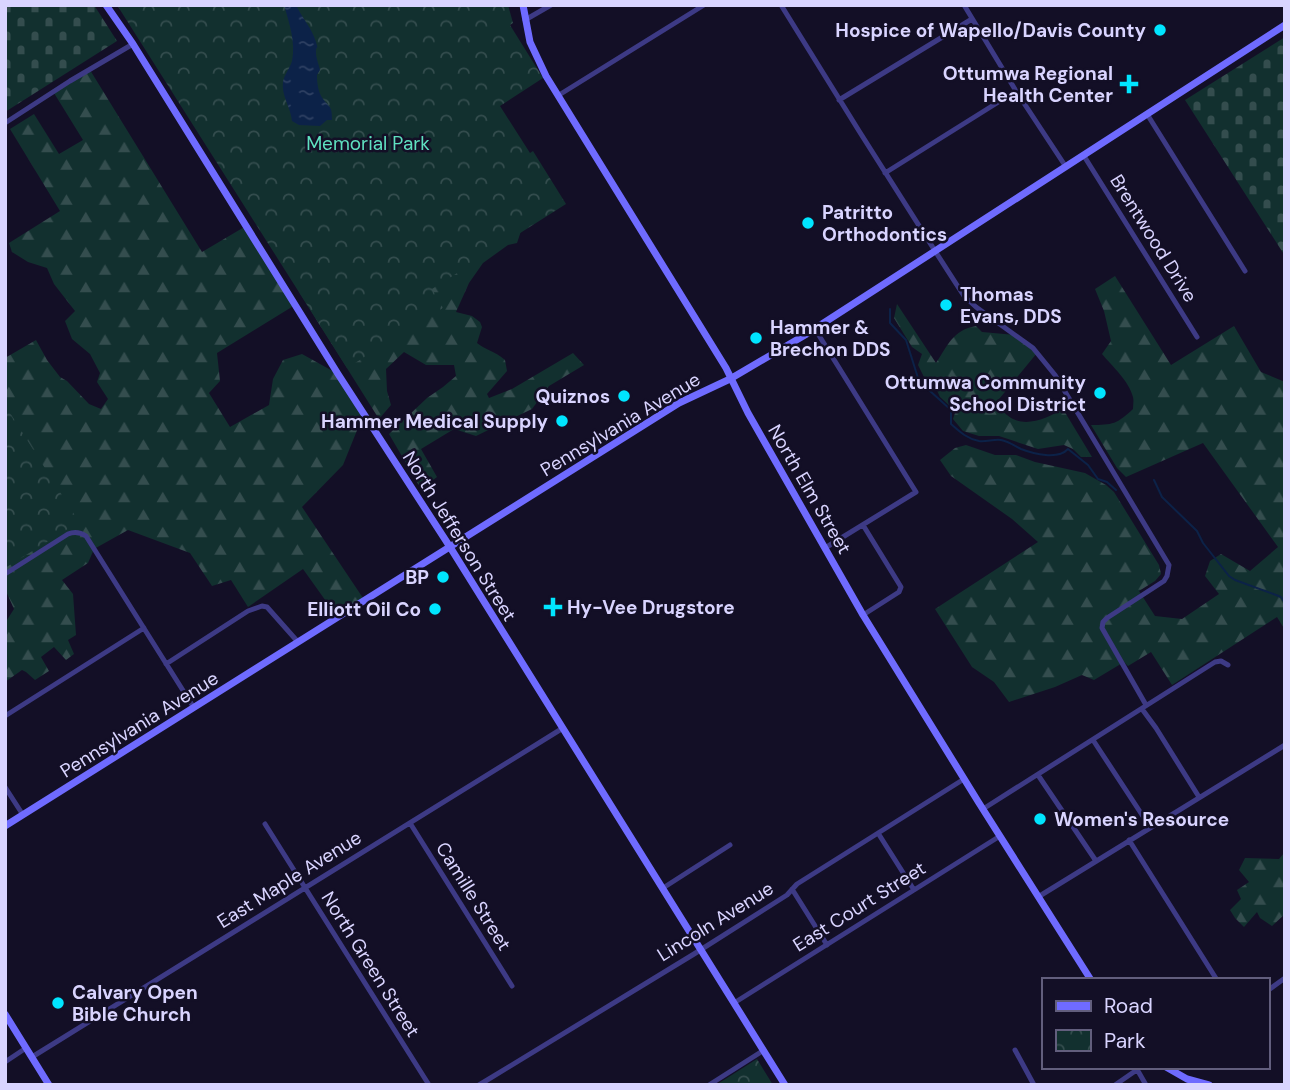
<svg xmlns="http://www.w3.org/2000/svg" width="1290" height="1090" font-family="'DM Sans',sans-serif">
	<defs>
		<pattern id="forest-firs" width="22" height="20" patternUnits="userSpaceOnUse" patternTransform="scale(1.75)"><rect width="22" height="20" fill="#12302f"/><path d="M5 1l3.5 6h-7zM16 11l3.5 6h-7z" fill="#344d4e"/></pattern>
		<pattern id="cemetery-stones" width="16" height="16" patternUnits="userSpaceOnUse" patternTransform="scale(1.75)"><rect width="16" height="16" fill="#12302f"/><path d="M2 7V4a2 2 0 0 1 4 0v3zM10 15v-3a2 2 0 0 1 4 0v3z" fill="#344d4e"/></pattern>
		<pattern id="park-crowns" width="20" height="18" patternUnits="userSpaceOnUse" patternTransform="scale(1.75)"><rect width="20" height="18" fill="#12302f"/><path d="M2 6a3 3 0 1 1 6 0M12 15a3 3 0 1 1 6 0" fill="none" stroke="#344d4e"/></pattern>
		<pattern id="water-ripples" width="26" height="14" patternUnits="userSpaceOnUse" patternTransform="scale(1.75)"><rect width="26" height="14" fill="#0c2248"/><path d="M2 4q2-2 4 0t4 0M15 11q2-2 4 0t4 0" fill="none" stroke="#2f4163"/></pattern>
	</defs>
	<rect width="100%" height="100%" fill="#130f26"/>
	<path fill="url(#forest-firs)" d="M90,70L202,252L246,226L295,305L217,353L220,381L209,393L230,427L269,405L273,379L283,360L302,354L338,374L364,413L343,465L302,507L365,601L338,618L303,569L248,607L231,580L212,586L190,553L128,530L94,549L88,563L62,580L73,594L76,635L68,640L74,654L66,660L54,647L41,657L49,671L35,680L26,672L22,670L5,682V623L14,609L5,589V358L36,340L47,360L60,377L67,381L89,404L101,409L108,399L97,382L100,373L90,354L72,339L65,321L75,311L54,284L47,268L28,262L12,252L9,243L60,211L10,129L34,114L59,154L83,140L54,93Z
		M499,102L522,228L517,243L508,245L483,263L469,283L456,312L472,316L480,322L482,327L477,343C485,350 495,351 505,360L507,371L487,394L489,398L512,389L573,353L584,365L549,386L532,409L476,436L454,429L421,449L437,477L421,489L389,434L427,398L443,387L456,376L454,365H426L404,352L386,369L387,391L391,405L379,419L299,292Z
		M1115,276L1171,365L1234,326L1261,372L1285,382V630L1277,617L1172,685L1151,652L1128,666L1124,662L1094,680L1082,675L1055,687L1009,702L994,682L972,667L935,609L1038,542L1012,519L951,476L940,460L955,448L966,445L995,455H1016L1035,462L1085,473L1106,485L1114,492L1159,565L1161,574L1155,581L1139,591L1155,616L1182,619L1219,594L1205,576L1210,561L1221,554L1250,571L1278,547L1203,443L1126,477L1117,468L1091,425C1113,425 1117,424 1133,409C1133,405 1134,401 1133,397C1129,381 1112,366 1102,354L1111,341L1104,311L1095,289Z
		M897,304L936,363C948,345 953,330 976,326L982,332L1015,335L1037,353L995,404C1000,409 1007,416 1013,419C1029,427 1049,417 1063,409L1092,457H1081L1073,449L1064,445L1038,449L999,436H979L963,431L953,419L957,407L956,404L951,407L940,397L933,382L925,379L918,365L922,354L912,347L894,318Z
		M1285,852V914L1272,926L1260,918L1257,912L1244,927L1235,918L1230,910L1241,899L1237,890L1249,882L1239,870L1245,858L1279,859Z"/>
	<path fill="url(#cemetery-stones)" d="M5,5H94L117,41L5,112Z
		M1285,37V256L1185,100Z"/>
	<path fill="url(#park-crowns)" d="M117,5H508L513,23L510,25L543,78L500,106L530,153L533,151L566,204L432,289L443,308L347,368Z
		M5,405L79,522L5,568Z
		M757,1059L773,1085H716Z"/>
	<path fill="url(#water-ripples)" d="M284,5H296C302,18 312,28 316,42C319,52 316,43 316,53C316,58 319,65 320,70L317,75C317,83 318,92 323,99C330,108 332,106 332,120H327L320,126L299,125L292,121C291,108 281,95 283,82C284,75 290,68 292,61C296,43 289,22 284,5Z"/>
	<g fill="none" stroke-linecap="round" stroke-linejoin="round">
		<path stroke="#0c2248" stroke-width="2" d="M890,309V323L906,340L919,381L951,410V424C959,431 967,439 979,441C986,442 994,439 1001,440C1008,441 1015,446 1021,449C1034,454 1058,460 1068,449L1088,465L1098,479L1107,482L1116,490
			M1154,480L1162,497L1197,531L1203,543L1229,576L1235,580L1276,595L1281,597L1285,603"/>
		<path stroke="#3d3a85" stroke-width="5" d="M781,5C841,103 902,200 964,296L976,307L1033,348L1055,375L1169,565L1167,576L1164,581L1107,618L1103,622L1102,628L1146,705
			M964,5L1016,91L1066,167
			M525,20L551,5
			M559,95L704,5
			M839,100L972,19
			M1147,114L1245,271
			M5,123L70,81L133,44
			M1084,156L1197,337
			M885,173L1016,91
			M815,329L916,492L825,548
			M863,525L901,587L899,592L863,615
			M5,574L68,534C75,531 80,532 86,536L194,708
			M166,664L248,611L262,606L267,607L298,642
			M1142,709L1156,728L1199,797
			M5,716L144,628
			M1093,740L1150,827
			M1038,775L1096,861
			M5,787L23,815
			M983,809L1215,662L1221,661L1228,665
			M410,823L512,986
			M265,824L429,1085
			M878,833L914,890
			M1129,840L1217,980
			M663,888L730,845
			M792,889L827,945
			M1038,897L1285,745
			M1267,991L1285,978
			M734,1003L1000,836
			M1015,1050L1034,1085
			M32,1057L563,728
			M5,1062L26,1048
			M1138,1071L1146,1085
			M479,1085L694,954L787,895L797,884L964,779
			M709,1085L764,1050
			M1115,1085L1141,1067"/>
		<path stroke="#6f6bff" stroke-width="7" d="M106,5L133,44L338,374L450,547L785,1085
			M523,5L530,42L546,76L726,368L748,413L863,615L979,803L1091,980
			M5,826L679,403L730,379L805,335L1285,25
			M5,1014L49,1085
			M1166,1067L1187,1079L1209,1085"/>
	</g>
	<g fill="#00e5ff" stroke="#130f26" stroke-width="2.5">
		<circle cx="1160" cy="30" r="7"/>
		<path d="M1125.5 73.5h7v7h7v7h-7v7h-7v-7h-7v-7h7z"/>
		<circle cx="808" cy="223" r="7"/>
		<circle cx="946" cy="305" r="7"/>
		<circle cx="756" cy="338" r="7"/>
		<circle cx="1100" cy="393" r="7"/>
		<circle cx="624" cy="396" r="7"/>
		<circle cx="562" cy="421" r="7"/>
		<circle cx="443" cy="577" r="7"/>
		<path d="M549.5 596.5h7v7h7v7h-7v7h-7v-7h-7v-7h7z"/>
		<circle cx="435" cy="609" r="7"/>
		<circle cx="1040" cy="819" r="7"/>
		<circle cx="58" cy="1003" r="7"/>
	</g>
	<g text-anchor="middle" stroke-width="5" stroke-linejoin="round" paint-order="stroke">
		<g font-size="19" font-weight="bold" fill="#d9d4ff" stroke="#130f26" text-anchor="end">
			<text x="1146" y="37">Hospice of Wapello/Davis County</text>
			<text x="1113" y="80">Ottumwa Regional<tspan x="1113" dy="22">Health Center</tspan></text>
			<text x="822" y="219" text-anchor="start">Patritto<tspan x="822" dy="22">Orthodontics</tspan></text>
			<text x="960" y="301" text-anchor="start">Thomas<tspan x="960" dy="22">Evans, DDS</tspan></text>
			<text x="770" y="334" text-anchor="start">Hammer &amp;<tspan x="770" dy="22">Brechon DDS</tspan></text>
			<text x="1086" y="389">Ottumwa Community<tspan x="1086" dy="22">School District</tspan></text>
			<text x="610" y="403">Quiznos</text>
			<text x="548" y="428">Hammer Medical Supply</text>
			<text x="429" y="584">BP</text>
			<text x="567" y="614" text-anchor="start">Hy-Vee Drugstore</text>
			<text x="421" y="616">Elliott Oil Co</text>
			<text x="1054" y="826" text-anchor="start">Women's Resource</text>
			<text x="72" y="999" text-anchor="start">Calvary Open<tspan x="72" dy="22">Bible Church</tspan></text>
		</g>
		<g font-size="19" fill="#5fe0c0" stroke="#130f26">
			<text x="368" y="150">Memorial Park</text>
		</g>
		<g font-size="19" fill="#d9d4ff" stroke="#130f26">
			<text transform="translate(1154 238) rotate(58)" y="7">Brentwood Drive</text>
			<text transform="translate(620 424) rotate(-31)" y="7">Pennsylvania Avenue</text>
			<text transform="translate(810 489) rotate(60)" y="7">North Elm Street</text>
			<text transform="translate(460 536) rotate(58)" y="7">North Jefferson Street</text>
			<text transform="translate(139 724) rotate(-32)" y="7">Pennsylvania Avenue</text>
			<text transform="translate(289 879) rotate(-32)" y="7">East Maple Avenue</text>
			<text transform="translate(474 896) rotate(58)" y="7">Camille Street</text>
			<text transform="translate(859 906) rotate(-32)" y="7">East Court Street</text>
			<text transform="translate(715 921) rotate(-32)" y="7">Lincoln Avenue</text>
			<text transform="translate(371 964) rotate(58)" y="7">North Green Street</text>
		</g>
	</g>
	<rect width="1290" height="1090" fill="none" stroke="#d9d4ff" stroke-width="14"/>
	<rect x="1042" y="978" width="228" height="91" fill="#130f26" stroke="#625e7d" stroke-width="2"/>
	<rect x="1056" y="1001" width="35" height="10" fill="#6f6bff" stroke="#625e7d" stroke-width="2"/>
	<text x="1104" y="1013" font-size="21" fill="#d9d4ff">Road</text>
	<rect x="1056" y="1030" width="35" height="21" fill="url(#park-crowns)" stroke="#625e7d" stroke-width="2"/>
	<text x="1104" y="1048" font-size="21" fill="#d9d4ff">Park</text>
</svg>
